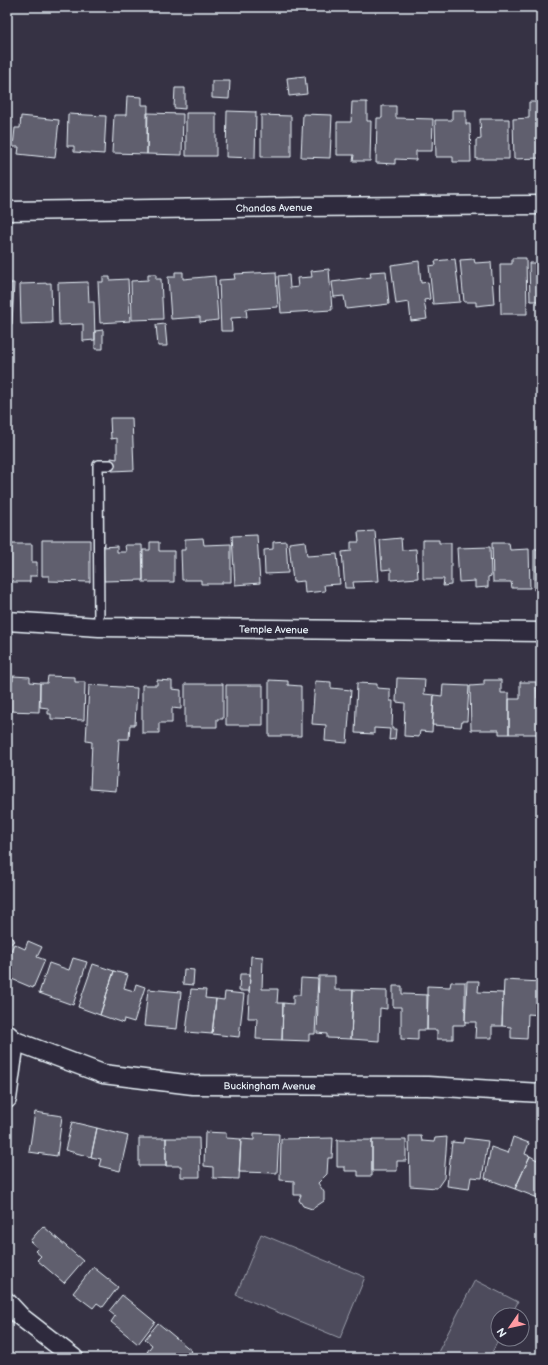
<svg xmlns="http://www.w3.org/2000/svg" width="548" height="1365" font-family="'Balsamiq Sans',sans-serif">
	<rect width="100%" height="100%" fill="#363244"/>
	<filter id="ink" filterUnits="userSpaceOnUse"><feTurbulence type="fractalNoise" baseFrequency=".025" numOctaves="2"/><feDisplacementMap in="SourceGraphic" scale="8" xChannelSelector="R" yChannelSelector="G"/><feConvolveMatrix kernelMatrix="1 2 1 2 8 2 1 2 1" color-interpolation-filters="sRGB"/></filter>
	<g filter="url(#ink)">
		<path fill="#4d4b5c" stroke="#9a9eaa" d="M261,1234L365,1277L340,1338L236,1295Z
			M475,1280L518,1302L511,1315H498L499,1339L489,1358H435Z"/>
		<path fill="#605e6e" stroke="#e8f1f8" d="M305,76L307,94L289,96L287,78Z
			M212,81H230L229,99L212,98Z
			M175,88H185V109L174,108Z
			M127,96L142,97V105H148L147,154L112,153L114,115H126Z
			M352,102H367V121H371L370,161H353L354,155H337V122H351Z
			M529,102H541V158L514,159L513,119L529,118Z
			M382,106H396V118L433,119L432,151H416V160L395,159V164L376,163L377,118H382Z
			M452,110H466V124H470L471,162H453V157H436L435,120H452Z
			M227,111L256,112L255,158L226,157Z
			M147,113L183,114L182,155L147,154Z
			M186,113H216V156H186Z
			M68,114L106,116L104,154L74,152V146H67Z
			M303,114L332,115L330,158L301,157Z
			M261,115L291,116V157H261Z
			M21,116L59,120L55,158L18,154L19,147H13L15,128H20Z
			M480,119H509V159H476V140L481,139Z
			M7,120L12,121L7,152Z
			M512,258H526L527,314H501L500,264H512Z
			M455,259L460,302L433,304L429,266L436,265L435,261Z
			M474,259L475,263L491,262L494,304L476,306V302H464L460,260Z
			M419,261L421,283L428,282L430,299L424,300L427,319L411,321L409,302L396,304L391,265Z
			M529,263H541V301H530Z
			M329,269L332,310L281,313L278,276L289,275L290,288L298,287L297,278L312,277L311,271Z
			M386,271L389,304L346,309L344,296L334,297L332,282L371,277L370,272Z
			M175,272H183V279L215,276L218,320L200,322V317L171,319L168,277H175Z
			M276,272L278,307L246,309L247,317L231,318L232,331H221L219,280L235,279L234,274Z
			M148,274H156V279H161L163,319L132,320L131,281L148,280Z
			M103,277H110V280L128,279L130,321L100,323L98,282H103Z
			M88,282L89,302H94L95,340L83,341V324L59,325L58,283Z
			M7,283H14L12,324H7Z
			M51,283L52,323L21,324L20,284Z
			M165,324L167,346H158L156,325Z
			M103,330V349H95V331Z
			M110,418H132L134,470L112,471L111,458L117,459V438L111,439Z
			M375,531L379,581L353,582L354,588H345L342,552L351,551V542H359L358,532Z
			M257,535L260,583L235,585L232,536Z
			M203,538L204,545L231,544V582H222V584H201V580H182L181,550H185V539Z
			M401,538L402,550L416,549L418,578L391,580V569L382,570L380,540Z
			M42,540H90V582L49,581V576H42Z
			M423,540H439V543H451V585L443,586L444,579H423Z
			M286,541L288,573L265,574L264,550L273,549V542Z
			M305,541L307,556L337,554L340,584L324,585L325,591L305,593L304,581L293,582L289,543Z
			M150,542H159V551H174V582H143V550H150Z
			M492,543H509L510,550L529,549L530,588H512L511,582H493Z
			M7,544H32V562H37V576H30V582H7Z
			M125,545H142L143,580L104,581L103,547L117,546V552H126Z
			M490,547L491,576L488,577V587L475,588V581L459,582L457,548Z
			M534,549H541V590H534Z
			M13,676L30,677V682L40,683L39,712L7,711V681H13Z
			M48,676L75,677V682H85L84,720L51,719V714H48V708L40,707V683H47Z
			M397,678L425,679L424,694L434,695L432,732L420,731L419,737L404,736L405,703L396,702Z
			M157,680L172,681V689L181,690V709L172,708V723H159V733H142V685H157Z
			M269,680L288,681V685L301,686V736H269Z
			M484,680H501V693H509V734H499V730H471L470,686L484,685Z
			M315,681L331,682V688L351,690L347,743L325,741L326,725L312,724Z
			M520,682H536L537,698H541V734H509V699H520Z
			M357,683L377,684V688L390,689V701H393L392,729H396L395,739L389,740L390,729L374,728V734L355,733Z
			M185,684H223V719H217V727H185Z
			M89,685L137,688L135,725H130L129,739H119L116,791L90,789L92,742L86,741Z
			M226,685H263V725H226Z
			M443,685L469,686L467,721H462L461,727L432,725L434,695L442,696Z
			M7,932L14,941L7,947Z
			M28,941L42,947L37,957L45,960L33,988L7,977V959L14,944L25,949Z
			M251,956L263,957L262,989H278L277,1003H283L282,1040L256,1039L257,1018H248Z
			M73,958L87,962L73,1005L39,993L49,963L69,970Z
			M93,964L114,971L100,1015L78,1007Z
			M184,969L194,970L193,985L183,984Z
			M114,971L128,975L124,988L134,991L136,984L145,987L134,1022L124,1019L123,1023L100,1015Z
			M240,974H250L249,991H239Z
			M319,976H335V990H353L351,1039L327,1038V1034L317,1033Z
			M301,978L318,979L315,1034H309V1041L282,1040L283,1003L293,1004V995H300Z
			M504,980L541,982V1015L528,1014L527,1039L511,1038V1027L502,1026Z
			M467,981H479L478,992L503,993L502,1026H492V1038H475L476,1022H465Z
			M451,982H465V1025H453V1039H437V1030H427V986L450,987Z
			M393,986H402V994L428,995L427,1030H418V1040L401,1039V1007H393Z
			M148,989L181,992L177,1029L144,1026Z
			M191,989L206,990L205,998L216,999L212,1034L186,1032Z
			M353,990L387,991V1009L380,1008L379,1041L351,1039Z
			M225,992L244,994L239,1037L212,1034L216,999L224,1000Z
			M35,1112L62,1116L57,1156L29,1152Z
			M72,1122L97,1128L91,1157L65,1150Z
			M97,1128L128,1136L120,1171L99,1166L101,1159L91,1157Z
			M205,1132L226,1133V1138L241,1139L239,1179L213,1178V1167L204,1166Z
			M254,1133L279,1134L277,1173L239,1172L241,1139L254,1140Z
			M409,1136H421L422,1141L434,1142L435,1138L447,1137L444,1178L437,1188L410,1186Z
			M513,1137L529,1143L525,1154L530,1156L515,1189L485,1178L491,1147L508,1153Z
			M139,1138H166V1166H139Z
			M166,1138H199L200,1177H181V1166H166Z
			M333,1138L332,1158H328L327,1174L318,1183L324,1192V1201L312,1209L303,1206L299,1200L301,1195H294V1181L280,1180L281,1139Z
			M464,1138L488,1141L482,1178L471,1177L469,1189L447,1186L452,1142L463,1143Z
			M337,1140H372V1176H358V1171H345V1167H337Z
			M372,1140H406V1161H397V1171H372Z
			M541,1149V1193L538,1198L515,1189L530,1156L537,1160Z
			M43,1226L83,1261L64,1283L37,1260L41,1256L35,1251L38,1248L30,1241Z
			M93,1267L118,1287L103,1307L97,1303L93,1308L73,1293Z
			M122,1295L155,1322L138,1344L111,1322L115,1316L109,1311Z
			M158,1323L192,1351L186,1358H154L147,1352L152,1345L145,1339Z"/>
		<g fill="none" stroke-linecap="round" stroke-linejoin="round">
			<defs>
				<path id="service" d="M99,627L98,465H110"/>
				<g id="minor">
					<path id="s1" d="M7,211L297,207L541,205"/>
					<path id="s2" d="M7,621L99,627L541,632"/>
					<path id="s3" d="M7,1034L15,1041L103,1074L193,1085L428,1086L541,1093"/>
					<path d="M7,1099L15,1041"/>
					<path d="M7,1302L21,1317L74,1358"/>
				</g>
			</defs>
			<use href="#service" stroke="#e8f1f8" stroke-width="12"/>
			<use href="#minor" stroke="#e8f1f8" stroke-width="21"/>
			<use href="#service" stroke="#2f2a3d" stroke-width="9"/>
			<use href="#minor" stroke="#2f2a3d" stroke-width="18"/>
		</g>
	</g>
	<g text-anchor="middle" stroke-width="4" stroke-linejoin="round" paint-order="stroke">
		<g font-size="10" fill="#e8f1f8" stroke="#2f2a3d">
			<text dy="4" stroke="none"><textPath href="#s1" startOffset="267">Chandos Avenue</textPath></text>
			<text dy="4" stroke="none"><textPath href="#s2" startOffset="267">Temple Avenue</textPath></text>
			<text dy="4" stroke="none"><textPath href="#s3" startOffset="272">Buckingham Avenue</textPath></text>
		</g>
	</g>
	<rect width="548" height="1365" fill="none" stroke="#2f2a3d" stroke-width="24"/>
	<rect x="12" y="12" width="524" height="1341" fill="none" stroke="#e8f1f8" stroke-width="1.5" filter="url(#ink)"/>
	<g transform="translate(510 1327) rotate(236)"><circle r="19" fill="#2f2a3d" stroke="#797a88"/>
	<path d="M0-3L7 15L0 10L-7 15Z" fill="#ff9aa2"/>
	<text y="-6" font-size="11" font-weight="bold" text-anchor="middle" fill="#e8f1f8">N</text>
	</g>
</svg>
